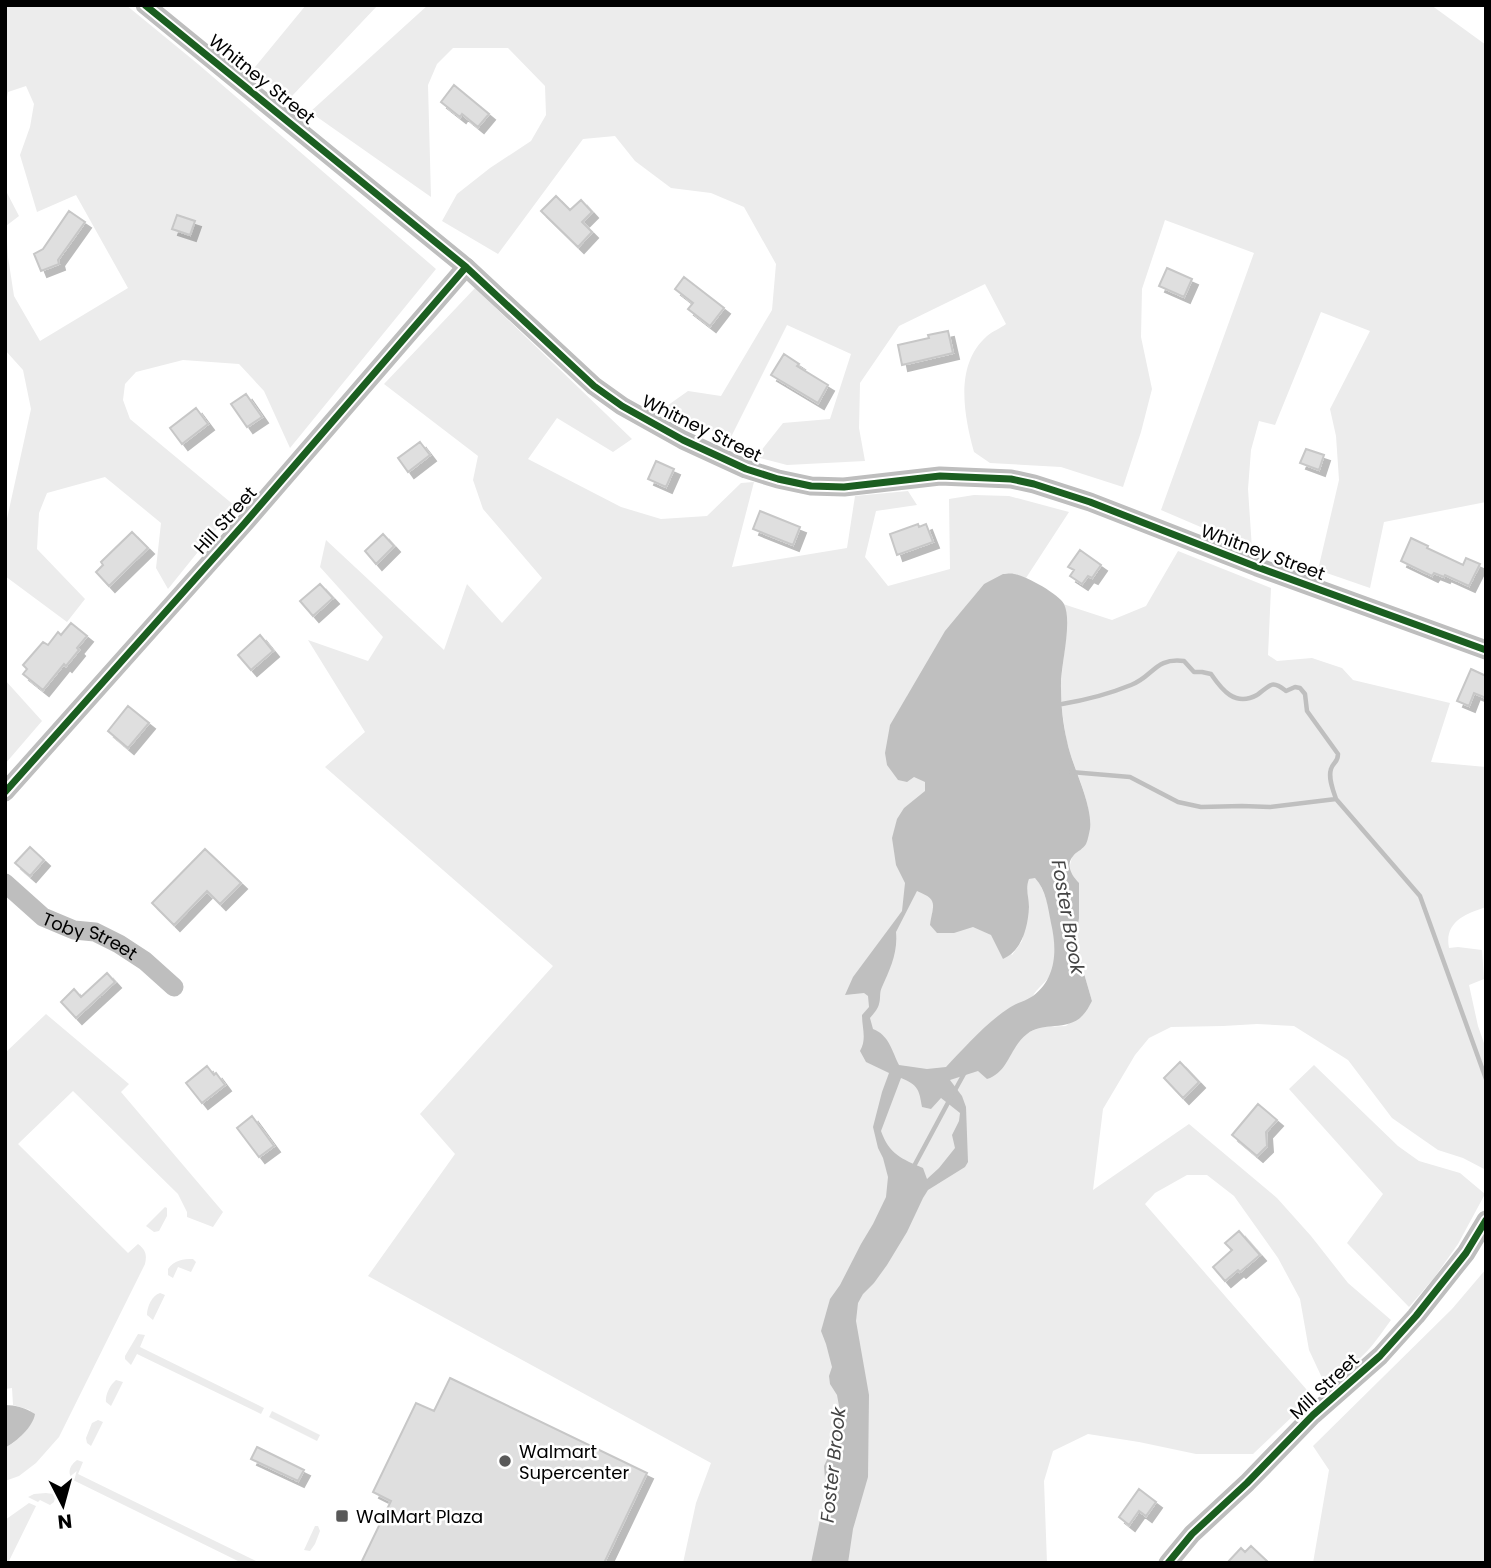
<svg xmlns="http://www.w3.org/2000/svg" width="1491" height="1568" font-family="Poppins,sans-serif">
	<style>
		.green { fill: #ececec }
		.water { fill: #bfbfbf; fill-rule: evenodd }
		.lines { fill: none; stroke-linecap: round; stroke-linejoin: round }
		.stream { stroke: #bfbfbf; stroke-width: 4.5 }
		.building { fill: #dfdfdf; stroke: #c7c7c7; stroke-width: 2; filter: url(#shadow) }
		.street { stroke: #bebebe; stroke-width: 19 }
		.cycleway-casing { stroke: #fff; stroke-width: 11 }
		.cycleway { stroke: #1b5e20; stroke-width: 7 }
		.poi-dot { fill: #595959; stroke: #fff; stroke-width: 2.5 }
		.labels { text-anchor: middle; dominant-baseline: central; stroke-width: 5; stroke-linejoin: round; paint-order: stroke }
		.street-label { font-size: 18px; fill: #000; stroke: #fff }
		.poi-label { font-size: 18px; fill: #000; stroke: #fff; text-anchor: start }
		.water-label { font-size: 19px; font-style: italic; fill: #444; stroke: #fff }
	</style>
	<defs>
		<filter id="shadow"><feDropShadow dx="6" dy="6" stdDeviation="0" flood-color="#0004"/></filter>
	</defs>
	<rect width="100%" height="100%" fill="#fff"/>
	<!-- green -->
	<path class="green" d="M5,5H126L198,64L436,269L290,448L264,391L239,364L183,360L136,372L125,384L123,400L130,419L235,506L168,589L156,568L161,523L105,477L47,493L39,513L37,549L85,599L67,622L5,576V528L31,409L23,370L5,350V189L19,216L6,226L8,257L14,296L40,341L128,288L76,195L37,212L20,155L30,127L34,104L26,86L8,92L5,107Z
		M306,5H378L292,96L251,72Z
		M428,5H1431L1486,45V502L1384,522L1370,588L1318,570L1339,480L1336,436L1330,409L1370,331L1321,312L1275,425L1259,421L1251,450L1248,489L1252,549L1161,510L1254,253L1165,220L1142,289L1141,337L1152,389L1141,432L1123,487L1061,467L990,463L974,452C964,415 954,365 987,336C993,331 1001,328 1006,324L985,284L899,326L860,383L859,428L865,461L787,465L756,457L783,423L830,419L851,354L787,325L730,439L664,408L688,391L721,396L772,310L776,264L744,207L711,193L671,188L635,161L615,136L583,139L498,254L442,221L457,194L490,168L531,141L546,115L545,86L508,48H453L437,64L428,85L431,197L310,112Z
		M475,288L632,439L613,452L557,418L528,459L621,507L661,519L707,516L741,483L754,482L732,567L847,548L855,496L908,491L917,505L876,511L865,557L888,586L950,569L949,499L974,495L1009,496L1069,512L1026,578L1014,574L984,584L970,601L907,696L926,773L931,898L935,905L932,913L987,925L1012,955L1022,941L1029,907L1026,885L1029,879L1035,877C1050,896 1059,944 1053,968C1051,979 1040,985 1034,994C1030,1002 1030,1023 1028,1032L1043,1027L1066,1026L1092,1001L1083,970L1076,938L1079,896L1069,869L1072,857C1082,849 1089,838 1090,825C1091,801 1073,767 1067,742C1064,728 1060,698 1061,684C1063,656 1069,631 1063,604L1112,620L1146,606L1178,551L1271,588L1268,655L1277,661L1312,658L1342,668L1353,680L1450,703L1431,762L1486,767V907C1465,914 1444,922 1449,948L1458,947L1482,950L1484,979L1469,985L1478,1026L1486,1049V1170L1463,1158L1438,1150L1392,1118L1348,1060L1294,1026L1257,1024L1223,1026L1171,1027L1149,1038L1135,1055L1103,1109L1093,1190L1189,1124L1277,1198L1311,1236L1348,1283L1391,1320C1369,1351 1359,1365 1323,1380L1309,1350L1300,1299L1278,1258L1234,1196L1207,1175H1187L1155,1193L1145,1204L1313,1397L1253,1454H1196L1139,1442L1088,1434L1053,1451L1044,1481L1047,1563H683L696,1503L711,1463L368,1276L455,1154L420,1114L553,966L325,767L365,732L308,640L368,661L383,637L320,567L326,540L444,650L467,584L502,623L542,578L483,509L473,480L478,456L384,384Z
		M5,680L42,721L5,764Z
		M46,1014L129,1084L121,1092L223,1212L213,1227L187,1217V1212L178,1194L73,1091L18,1144L128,1253L138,1244C146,1250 147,1255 145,1264L59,1437L36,1463L19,1476L5,1481V1448L13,1443L30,1410L13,1405L12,1388L5,1389V1053Z
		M1314,1065L1398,1146L1419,1161L1460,1173L1485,1194L1458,1244L1434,1278L1409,1307L1347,1243L1383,1194L1289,1089Z
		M165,1207L167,1208V1216L159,1231L154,1232L146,1226Z
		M193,1259L196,1262L191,1272L178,1267L173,1278L168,1275V1269C174,1260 183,1259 193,1259Z
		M1486,1269V1563H1313L1329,1470L1313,1446L1452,1309Z
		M160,1293L165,1295L153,1320L147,1315C147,1307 152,1295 160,1293Z
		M138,1334L145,1335L140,1347L264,1408L261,1414L137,1354L131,1365L125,1359V1356Z
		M116,1380L123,1382L111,1406L106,1402C105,1395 110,1385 116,1380Z
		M272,1411L320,1435L317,1441L269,1417Z
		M98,1420L103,1422L91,1446L87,1443L86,1438L92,1423Z
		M77,1460L83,1462L78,1474L260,1563H242L73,1480C67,1473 69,1466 77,1460Z
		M46,1493L53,1494L55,1498L54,1502L50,1505L40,1500L38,1502L28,1497L34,1494Z
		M29,1503L36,1506L8,1563H5V1520Z
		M315,1526H318L320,1531L315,1544L310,1551L304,1550Z"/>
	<!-- water -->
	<path class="water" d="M1003,574C1007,574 1010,573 1014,574C1024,575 1059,594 1064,604C1073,623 1060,667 1061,688C1061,705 1063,725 1067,741C1072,767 1093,804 1090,829C1089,833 1088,840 1086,844C1083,849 1078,851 1074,855C1065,864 1071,875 1079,883V918L1076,938L1083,970L1092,1001C1089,1006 1087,1011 1083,1015C1068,1032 1043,1021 1027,1034C1009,1048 1009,1072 987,1079L978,1071L950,1080L962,1096L966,1107L968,1162L965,1167L928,1190L923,1198L907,1232L887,1265L874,1283L863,1294L858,1303L856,1321L869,1395L868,1477L853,1529L848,1563H811L826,1491L824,1466L835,1442L838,1425L839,1406L837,1395L830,1384L829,1376L832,1367L826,1344L821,1331L830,1299L840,1285L861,1244L873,1224L886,1197L888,1177L883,1158L878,1148L873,1127L882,1092L889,1073L866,1062L860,1051C867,1039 862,1028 862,1015L869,1007L868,996L864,993L845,995L853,977L902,911L905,883L896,865L892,838L897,819L904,808L925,791V782L914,777L907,782L898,780L887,765L885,753L890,725L945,631L984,584ZM1035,878C1046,890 1048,907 1051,923C1057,949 1057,978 1033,996C1026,1001 1016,1003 1009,1008C986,1023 965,1047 946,1067L927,1069L899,1065C892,1051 889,1035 873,1029L870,1018C874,1013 878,1009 879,1004C881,998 879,993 882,987C890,969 898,953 896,932L917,891C939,900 933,904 930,925L937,933H954L973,927L991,935L1003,959C1022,951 1028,927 1029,907C1029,897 1025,889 1029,879ZM901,1078C918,1085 919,1089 922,1107L931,1109L941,1098L960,1113L959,1121L952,1135L955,1148L939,1168L927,1179L923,1168C902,1159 889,1154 881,1131Z
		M5,1405C15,1405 26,1408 35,1414C33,1427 17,1441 5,1448Z"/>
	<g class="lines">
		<!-- stream -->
		<path class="stream" d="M1062,704C1086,700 1109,694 1131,685C1153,677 1155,657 1184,661L1194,672H1202L1211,674C1222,690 1235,707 1257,695C1261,692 1267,687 1271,685C1276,683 1282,688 1286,691L1295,687L1300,688L1305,694L1307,711L1338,754C1338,763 1333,762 1331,769C1328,778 1333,790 1336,799
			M1071,772L1130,777L1178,802L1201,807L1242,806L1270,807L1336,799L1420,896L1486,1079
			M954,1092L965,1072
			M913,1168L950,1099"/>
	</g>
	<!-- building -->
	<path class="building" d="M454,85L489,114L478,127L462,114L460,117L441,102Z
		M556,196L570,210L581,200L592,212L582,222L592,232L578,247L541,211Z
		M69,211L85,222L58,260L59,264L41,271L34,254L43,249Z
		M177,215L195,221L190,235L172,229Z
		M1167,268L1192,279L1184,297L1159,286Z
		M684,277L724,308L710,326L688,309L693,303L675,289Z
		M948,331L953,353L902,365L898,345L929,338L928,335Z
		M784,354L799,364L797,366L828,385L818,403L771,375Z
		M246,394L262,417L247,427L231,404Z
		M196,408L208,424L182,444L170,428Z
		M420,442L430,455L408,472L398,458Z
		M1306,449L1324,455L1319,470L1300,463Z
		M656,461L674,469L666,487L648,479Z
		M760,511L800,527L793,545L753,529Z
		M918,524L919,527L926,524L933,542L897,555L890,534Z
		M132,532L148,548L109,586L96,572L103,565L101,562Z
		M383,534L394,546L376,564L365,551Z
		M1411,538L1428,546L1427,548L1463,565L1466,558L1480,564L1469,586L1445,575L1444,577L1434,573L1432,576L1401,561Z
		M1080,550L1101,565L1092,578L1088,576L1082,584L1070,576L1074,570L1068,567Z
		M320,584L333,598L313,616L300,601Z
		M71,623L87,636L77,648L79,650L66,666L64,664L43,690L23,674L27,669L23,665L43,642L48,645L58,632L61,635Z
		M260,635L273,651L251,670L238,655Z
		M1471,669L1486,676V698L1474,693L1469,706L1457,701Z
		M128,706L149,723L128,748L108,731Z
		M30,847L44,860L30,876L15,863Z
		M205,849L241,883L220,904L207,891L174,925L152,903Z
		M107,973L115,982L76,1018L61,1002L74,989L81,997Z
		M1180,1062L1199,1082L1183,1098L1164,1078Z
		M207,1066L214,1075L216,1073L225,1085L202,1103L186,1083Z
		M1258,1104L1277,1120L1266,1132L1267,1146L1257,1156L1232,1135Z
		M252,1116L274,1146L259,1157L237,1128Z
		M1239,1231L1260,1255L1240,1272L1238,1270L1225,1281L1213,1267L1232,1250L1225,1243Z
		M450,1378L647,1473L604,1563H361L391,1501L373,1492L416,1403L434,1411Z
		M257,1447L304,1470L298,1481L251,1459Z
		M1139,1489L1156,1502L1146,1516L1139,1511L1129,1525L1119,1517Z
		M1251,1546L1269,1563H1227L1241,1548L1245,1552Z"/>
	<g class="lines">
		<!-- street -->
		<g class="street">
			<path d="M145,5L466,267L594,386L622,406L683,440L746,469L778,479L811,486L844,487L940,476L1011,479L1034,484L1090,502L1257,567L1486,650"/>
			<path d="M5,792L244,524L466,267"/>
			<path id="s1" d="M5,883L43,917L74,930L95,932L119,944L145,961L174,987"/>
			<path d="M1168,1563L1192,1534L1247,1483L1313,1415L1380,1356L1416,1316L1466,1253L1486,1220"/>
		</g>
		<defs>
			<path id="cycleway" d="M145,5L466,267L594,386L622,406L683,440L746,469L778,479L811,486L844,487L940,476L1011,479L1034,484L1090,502L1257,567L1486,650
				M5,792L244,524L466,267
				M1168,1563L1192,1534L1247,1483L1313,1415L1380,1356L1416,1316L1466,1253L1486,1220"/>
		</defs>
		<!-- cycleway casing -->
		<use href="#cycleway" class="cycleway-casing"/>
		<!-- cycleway -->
		<use href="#cycleway" class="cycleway"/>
	</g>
	<!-- markers -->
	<g class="poi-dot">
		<circle cx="505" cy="1461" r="7"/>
		<rect x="335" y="1509" width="14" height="14" rx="3.5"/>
	</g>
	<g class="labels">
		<!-- street labels -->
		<g class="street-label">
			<text transform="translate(262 79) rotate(39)">Whitney Street</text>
			<text transform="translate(702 428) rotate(26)">Whitney Street</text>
			<text transform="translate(225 520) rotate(-48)">Hill Street</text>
			<text transform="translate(1263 552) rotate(20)">Whitney Street</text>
			<text stroke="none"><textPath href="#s1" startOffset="102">Toby Street</textPath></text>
			<text transform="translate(1324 1386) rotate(-43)">Mill Street</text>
		</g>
		<!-- poi labels -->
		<g class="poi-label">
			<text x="519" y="1451">Walmart<tspan x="519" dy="21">Supercenter</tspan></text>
			<text x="356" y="1516">WalMart Plaza</text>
		</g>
		<!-- water labels -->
		<g class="water-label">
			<text transform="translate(1068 917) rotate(80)">Foster Brook</text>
			<text transform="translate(833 1465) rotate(-84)">Foster Brook</text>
		</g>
	</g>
	<!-- border -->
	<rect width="1491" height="1568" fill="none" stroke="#000000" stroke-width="14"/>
	<!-- north arrow -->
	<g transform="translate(63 1505) rotate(174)" stroke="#ffffff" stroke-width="5" paint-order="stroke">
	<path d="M0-5L12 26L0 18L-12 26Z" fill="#000000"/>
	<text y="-10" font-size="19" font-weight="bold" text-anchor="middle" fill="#000000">N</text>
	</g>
</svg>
